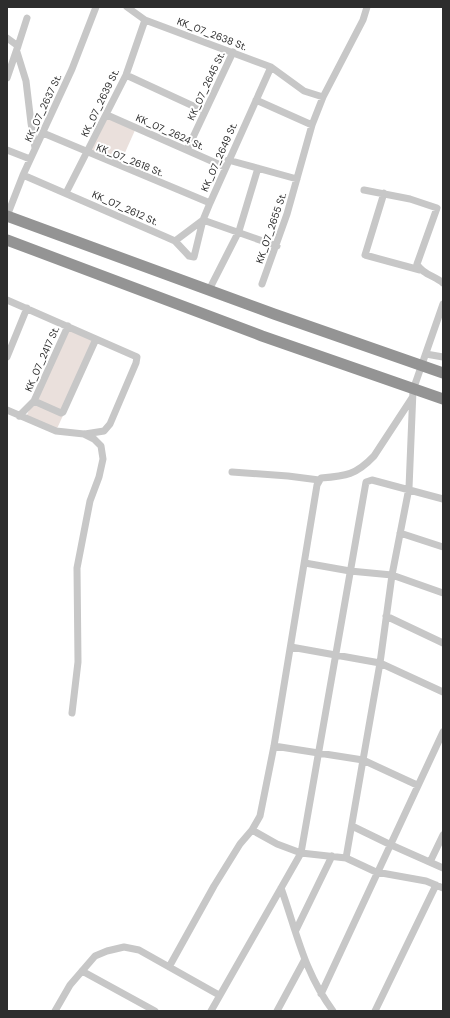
<svg xmlns="http://www.w3.org/2000/svg" width="450" height="1018" font-family="'DM Sans',sans-serif">
	<style>
		.green { fill: #eae0dc }
		.lines { fill: none; stroke-linecap: round; stroke-linejoin: round }
		.minor { stroke: #c7c7c7; stroke-width: 7 }
		.highway { stroke: #949494; stroke-width: 11 }
		.labels { text-anchor: middle; dominant-baseline: central; stroke-width: 4; stroke-linejoin: round; paint-order: stroke }
		.street-label { font-size: 10px; fill: #2d2d2d; stroke: #fff }
	</style>
	<rect width="100%" height="100%" fill="#fff"/>
	<!-- green -->
	<path class="green" d="M107,115L136,128L119,166L87,153Z
		M69,326L98,339L55,433L25,419Z"/>
	<g class="lines">
		<!-- minor -->
		<path class="minor" d="M127,7L145,20L271,67L304,91L323,97
			M7,38L18,46L7,78
			M18,46L27,18
			M17,52L26,81L31,123L35,148
			M126,75L204,111
			M256,100L312,125
			M107,115L225,167
			M43,133L210,203
			M7,150L30,159
			M187,150L233,52
			M228,160L297,179
			M23,175L166,237L175,241L189,256L194,257L203,220L210,203L271,67
			M364,190L410,199L437,208L417,264C422,274 435,276 443,283
			M66,193L126,75L145,20
			M384,193L365,255L420,270
			M7,216L23,175L72,69L96,7
			M203,220L277,246
			M175,241L203,220
			M262,284L287,214L312,125L323,97L363,20L367,7
			M209,290L239,231L258,168
			M7,300L137,357L136,363L110,424L104,431L85,434
			M426,354L443,357
			M7,357L27,308
			M412,398L374,456C356,475 346,476 321,478L317,485L274,746L260,816L252,830L277,844L301,853L346,858L376,872L426,881L443,888
			M34,401L61,413L63,412L96,339
			M7,410L56,431L84,434L94,439L101,446L103,459L99,477L90,501L77,568L78,662L72,713
			M19,416L34,401L68,326
			M232,472L288,476L319,480
			M400,533L443,547
			M305,563L350,571L392,575L443,593
			M386,616L443,643
			M291,647L380,663L443,692
			M274,746L363,760L346,858
			M417,785L363,760L380,663L392,575L409,488L413,390L443,304
			M352,826L389,844L443,868
			M430,862L443,835
			M281,888C297,933 304,972 333,1011
			M296,930L332,856
			M169,967L214,886L240,844L252,830
			M82,971L155,1011
			M321,994L443,732
			M55,1011L70,985L95,956L107,951L124,947L139,950L219,995
			M211,1011L301,853L366,482L372,480L443,499
			M277,1011L304,961
			M375,1011L436,885"/>
		<!-- highway -->
		<path class="highway" d="M7,216L274,314L443,373
			M7,240L262,336L443,399"/>
	</g>
	<g class="labels">
		<!-- street labels -->
		<g class="street-label">
			<text transform="translate(212 34) rotate(21)">KK_07_2638 St.</text>
			<text transform="translate(206 86) rotate(-65)">KK_07_2645 St.</text>
			<text transform="translate(100 103) rotate(-64)">KK_07_2639 St.</text>
			<text transform="translate(43 108) rotate(-65)">KK_07_2637 St.</text>
			<text transform="translate(170 132) rotate(24)">KK_07_2624 St.</text>
			<text transform="translate(219 157) rotate(-66)">KK_07_2649 St.</text>
			<text transform="translate(130 160) rotate(22)">KK_07_2618 St.</text>
			<text transform="translate(125 208) rotate(24)">KK_07_2612 St.</text>
			<text transform="translate(271 228) rotate(-71)">KK_07_2655 St.</text>
			<text transform="translate(42 359) rotate(-66)">KK_07_2417 St.</text>
		</g>
	</g>
	<!-- border -->
	<rect width="450" height="1018" fill="none" stroke="#2d2d2d" stroke-width="16"/>
</svg>
